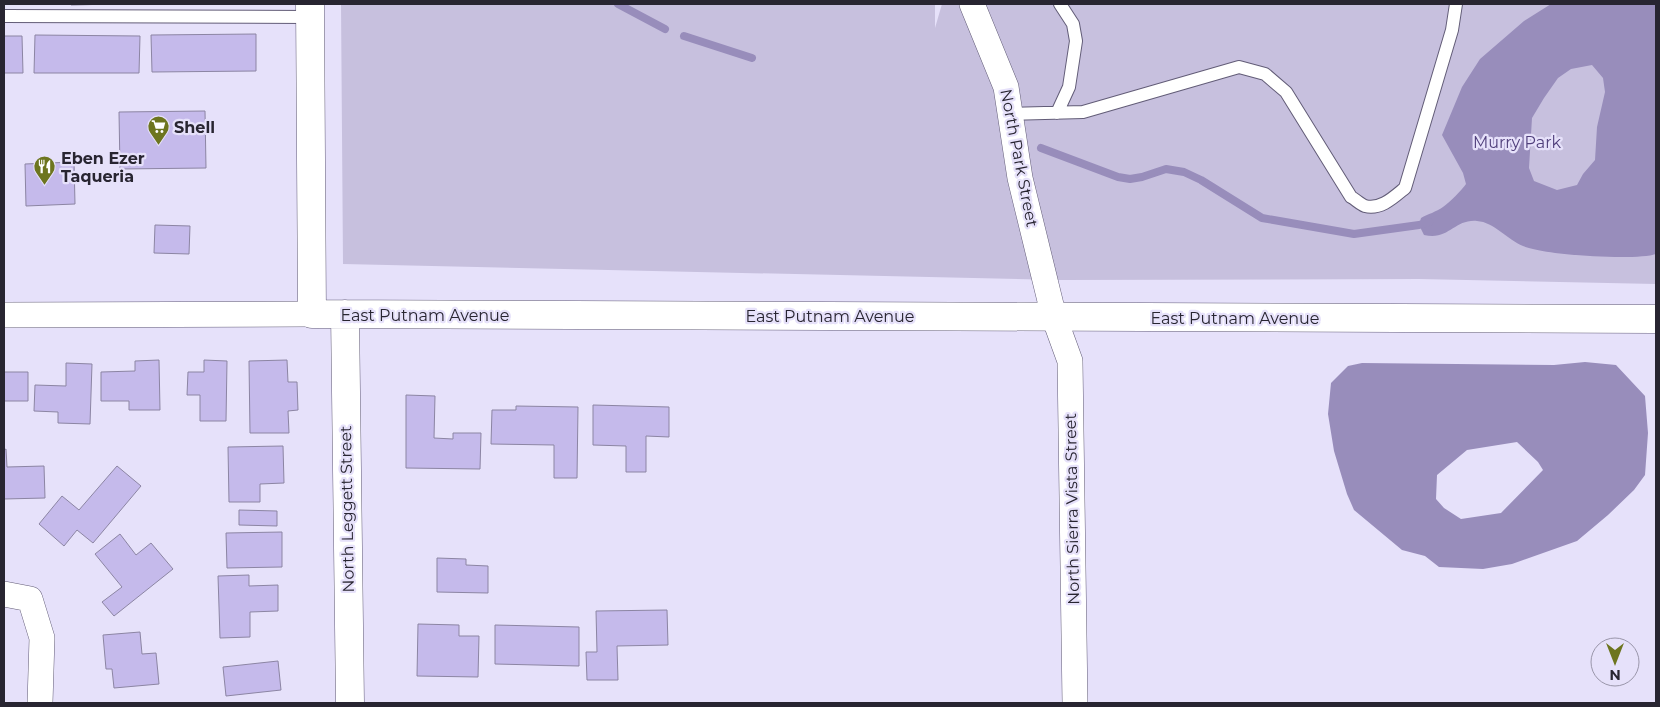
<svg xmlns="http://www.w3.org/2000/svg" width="1660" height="707" font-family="Montserrat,sans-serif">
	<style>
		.green { fill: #c7c0de }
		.water { fill: #988dbb; fill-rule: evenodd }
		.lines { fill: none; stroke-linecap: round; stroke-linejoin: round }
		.stream { stroke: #988dbb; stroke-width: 8 }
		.building { fill: #c5baeb; stroke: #8c85a3 }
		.lane-casing { stroke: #625c77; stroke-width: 14 }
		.street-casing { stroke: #625c77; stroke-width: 26 }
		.secondary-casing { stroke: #625c77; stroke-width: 29 }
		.lane { stroke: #fff; stroke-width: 12 }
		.street { stroke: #fff; stroke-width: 25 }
		.secondary { stroke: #fff; stroke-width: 28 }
		.labels { text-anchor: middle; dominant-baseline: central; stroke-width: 4.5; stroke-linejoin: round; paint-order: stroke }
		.poi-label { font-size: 16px; font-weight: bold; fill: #282531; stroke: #e6e1fa; text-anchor: start }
		.park-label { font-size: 16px; fill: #51407c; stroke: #e6e1fa }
		.street-label { font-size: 16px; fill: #282531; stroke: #e6e1fa }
	</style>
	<rect width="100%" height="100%" fill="#e6e1fa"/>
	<!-- green -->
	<path class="green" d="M341,4H935V28L942,4H1656V284L1419,279L1061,280L343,264Z"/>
	<!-- water -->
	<path class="water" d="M1551,4H1656V254C1635,261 1544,255 1523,246C1508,240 1494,222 1477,221C1454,219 1449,241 1424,235L1419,225L1421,218C1428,214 1436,212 1443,207C1449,203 1462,190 1466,184L1463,173L1442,135L1462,87L1480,59L1524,21ZM1592,65L1603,78L1605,92L1597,127L1595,160L1583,174L1577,185L1557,190L1534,181L1529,168L1532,118L1544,98L1558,78L1571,69Z
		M1585,362L1616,365L1645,396L1648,433L1645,475L1634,490L1608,515L1577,541L1512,564L1483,569L1439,567L1425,556L1402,550L1354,510L1347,494L1334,451L1328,414L1331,383L1348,366L1362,363L1554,365ZM1517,442L1538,462L1543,470L1501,513L1461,519L1444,508L1436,499L1437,475L1467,450Z"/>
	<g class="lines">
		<!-- stream -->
		<path class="stream" d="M618,4L665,29
			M684,36L752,58
			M1041,148L1118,177L1130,179L1142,177L1166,169L1184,172L1201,180L1262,218L1354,234L1419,225L1429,222"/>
	</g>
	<!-- building -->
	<path class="building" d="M71,4H114L71,5Z
		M256,34V71L152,72L151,35Z
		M35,35L140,36L139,73H34Z
		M4,36H22L23,73H4Z
		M205,111L206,168L120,169L119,112Z
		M74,162L75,204L26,206L25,164Z
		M155,225L190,226L189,254L154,253Z
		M159,360L160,410H129V401H101V372L135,371V361Z
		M204,360L227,361L226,421H200V395H187L188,372H204Z
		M287,360L288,382H297L298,410L288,411L289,433H250L249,361Z
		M66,363L92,364L90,424L58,423V412L34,411L35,385L66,386Z
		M4,372H28V401H4Z
		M406,395L435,396L434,438L453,439V433H481L480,469L406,468Z
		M593,405L669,407V437L646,436V472H626V446L593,445Z
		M516,406L578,407L577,478H554V445L491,444L492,410H516Z
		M283,446L284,483L260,484V502H229L228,447Z
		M6,449L7,467L44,466L45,498L4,499V450Z
		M117,466L141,486L93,543L77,530L64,546L39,524L62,496L79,510Z
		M239,510L277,511V526L239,525Z
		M282,532V567L227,568L226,533Z
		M120,534L136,555L151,543L173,569L114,616L102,602L122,587L95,554Z
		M437,558L466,559V565L488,566V593L437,592Z
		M249,575V586L278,585V611L250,612V637L220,638L218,576Z
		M667,610L668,645L617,646L618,680H587L586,652H597L596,611Z
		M418,624L459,625V636H479L478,677L417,676Z
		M495,625L579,627V666L495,664Z
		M140,632L142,654L156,653L159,684L114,688L112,669H106L103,635Z
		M278,661L281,690L226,696L223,667Z"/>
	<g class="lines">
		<defs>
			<path id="lane" d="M4,16L310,17
				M1057,113L1069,87L1076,41L1073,24L1060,4
				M1011,114L1083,112L1239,67L1265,74L1286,92L1351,197C1355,199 1360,204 1365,206C1381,210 1394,197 1405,188L1452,30L1456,4"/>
			<path id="street" d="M972,4L1006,87L1020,178L1054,317L1070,361L1075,703
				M4,315L312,314
				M4,594L30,599L42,638L40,703"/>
			<path id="secondary" d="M310,4L312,314L1656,319
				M345,314L350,703"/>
		</defs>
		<!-- lane casing -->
		<use href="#lane" class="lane-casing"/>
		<!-- street casing -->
		<use href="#street" class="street-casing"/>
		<!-- secondary casing -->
		<use href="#secondary" class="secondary-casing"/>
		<!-- lane -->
		<use href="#lane" class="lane"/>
		<!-- street -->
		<use href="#street" class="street"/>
		<!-- secondary -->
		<use href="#secondary" class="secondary"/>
	</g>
	<!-- icons -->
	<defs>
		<symbol id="supermarket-pin" viewBox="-11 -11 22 30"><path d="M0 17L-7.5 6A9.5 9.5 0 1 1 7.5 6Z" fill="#6d751f" stroke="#e6e1fa"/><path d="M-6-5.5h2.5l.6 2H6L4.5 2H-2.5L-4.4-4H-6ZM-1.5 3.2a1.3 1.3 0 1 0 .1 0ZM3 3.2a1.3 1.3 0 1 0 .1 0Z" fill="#fff"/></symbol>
		<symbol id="restaurant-pin" viewBox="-11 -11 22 30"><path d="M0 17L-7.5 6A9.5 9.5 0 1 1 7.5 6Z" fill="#6d751f" stroke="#e6e1fa"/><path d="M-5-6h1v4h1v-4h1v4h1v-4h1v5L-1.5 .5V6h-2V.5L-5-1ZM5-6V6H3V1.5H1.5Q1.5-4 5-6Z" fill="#fff"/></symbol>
	</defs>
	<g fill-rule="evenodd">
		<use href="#supermarket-pin" x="146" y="114" width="25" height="34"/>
		<use href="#restaurant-pin" x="32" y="154" width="25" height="34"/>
	</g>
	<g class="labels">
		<!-- poi labels -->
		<g class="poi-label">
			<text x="174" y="127">Shell</text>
			<text x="61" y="158">Eben Ezer<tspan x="61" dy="18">Taqueria</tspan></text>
		</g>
		<!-- park labels -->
		<g class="park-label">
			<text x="1517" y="142">Murry Park</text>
		</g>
		<!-- street labels -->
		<g class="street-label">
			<text transform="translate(1019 158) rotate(79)">North Park Street</text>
			<text x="425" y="315">East Putnam Avenue</text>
			<text x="830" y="316">East Putnam Avenue</text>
			<text x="1235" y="318">East Putnam Avenue</text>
			<text transform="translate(347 509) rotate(-91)">North Leggett Street</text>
			<text transform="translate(1072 509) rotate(-91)">North Sierra Vista Street</text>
		</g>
	</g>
	<!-- border -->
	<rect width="1660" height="707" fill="none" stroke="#282531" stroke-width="10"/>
	<!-- north arrow -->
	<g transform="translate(1615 662) rotate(180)"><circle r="24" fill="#e6e1fa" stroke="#9a96aa"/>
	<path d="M0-4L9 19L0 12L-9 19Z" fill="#6d751f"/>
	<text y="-8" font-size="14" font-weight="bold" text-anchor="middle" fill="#282531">N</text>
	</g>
</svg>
